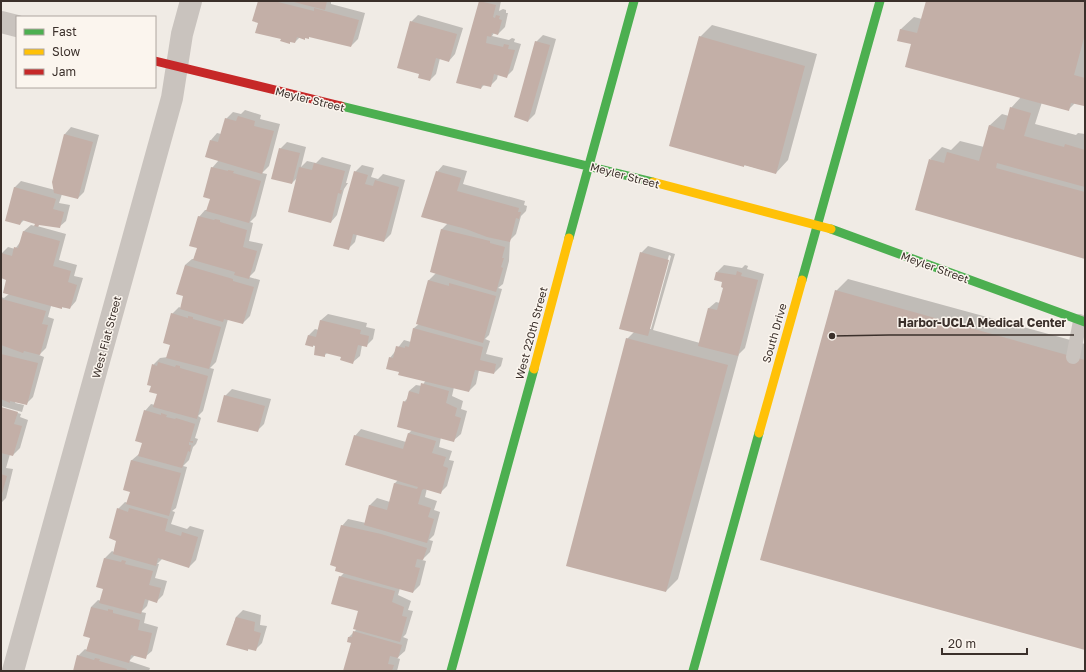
<svg xmlns="http://www.w3.org/2000/svg" width="1086" height="672" font-family="'Golos Text',sans-serif">
	<style>
		.shadow { fill: #0003; fill-rule: evenodd }
		.building { fill: #c3afa7 }
		.lines { fill: none; stroke-linecap: round; stroke-linejoin: round }
		.lane { stroke: #c9c3be; stroke-width: 14 }
		.street { stroke: #c9c3be; stroke-width: 22 }
		.fast { stroke: #4caf50; stroke-width: 9 }
		.slow { stroke: #ffc107; stroke-width: 9 }
		.jam { stroke: #c62828; stroke-width: 9 }
		.labels { text-anchor: middle; dominant-baseline: central; stroke-width: 3; stroke-linejoin: round; paint-order: stroke }
		.street-label { font-size: 11px; fill: #3b302b; stroke: #fbf5ee }
		.leader { fill: none; stroke: #3b302b; stroke-width: 1.5 }
		.callout-dot { fill: #3b302b; stroke: #fbf5ee; stroke-width: 1.5 }
		.callout-label { font-size: 12px; text-anchor: middle; font-weight: bold; fill: #3b302b; stroke: #fbf5ee; stroke-width: 3; stroke-linejoin: round; paint-order: stroke }
	</style>
	<rect width="100%" height="100%" fill="#f0ebe5"/>
	<!-- shadow -->
	<path class="shadow" d="M259,1H331V4L365,13L358,39L351,46L310,36L308,38L300,37L295,42L282,38L259,22Z
		M480,1H501L499,11L503,9L506,10V13H508L505,27L498,34L494,33L492,36L509,40L512,38L515,39L514,42L521,44L513,70L506,77L498,74L497,79L490,86L485,84L481,88L458,82Z
		M927,1H1085V104L1075,103L1069,109L1042,102L1035,124L1076,135L1078,133L1085,134V257L930,159L942,147L951,150L960,141L984,147L989,126L1002,114L1009,116L1011,108L1021,97L912,43L899,40L901,29L914,17L922,19Z
		M418,15L463,28L455,54L449,61L440,58L436,74L430,80L420,73L411,22Z
		M712,25L817,54L788,160L776,173L745,165L744,166L700,37Z
		M543,35L556,39L535,114L528,121L536,42Z
		M245,110L261,115L260,119L280,124L269,166L262,173L267,174L256,216L250,222L253,223L249,241L263,244L255,271L249,277L260,280L250,316L243,323L228,319L216,362L210,368L214,369L203,411L198,416L201,418L195,438L198,439L196,444L193,447L189,460L183,466L187,467L176,508L172,511L175,512L171,524L187,529L190,526L204,530L196,560L189,567L163,558L157,564H159L155,578L167,581L163,595L156,602L149,599L147,606L141,612L146,613L144,623L158,627L152,651L145,657L135,655L129,661L150,668L149,671H74L78,656L85,649L87,650L91,637V607L98,600L101,601L104,588L97,587L105,558L112,551L114,552L117,540L118,509L125,502L128,503L131,491L132,460L139,454L143,442L145,411L151,404L155,405L158,393L153,365L160,358L168,357L171,344L172,314L179,307L181,308L184,296L185,265L192,259H194L198,247L199,217L205,210H208L211,198L212,168L219,160L211,140L217,133L221,134L226,119L233,112L241,114Z
		M71,127L99,135L84,192L78,198L62,194L59,203L70,205L66,221L59,227L40,224L37,226L66,234L59,260L77,265L74,276L83,278L76,301L70,308L51,306L48,317L54,319L46,348L39,355L44,357L33,397L26,404L16,401L15,403L24,405L22,412L1,406V297L4,298L9,294L8,279L1,277V254L8,247L15,249L21,241L24,231L31,225L35,226L36,223L24,220L20,224L14,188L21,181L55,190L53,182L65,134Z
		M287,142L306,147L301,167L307,161L316,163L322,157L351,165L346,183H348L344,189L337,215L331,222L298,177L292,183L280,149Z
		M362,165L374,168L371,177L378,179L383,174L405,180L391,234L384,241L357,234L355,242L348,249L355,172Z
		M443,165L467,171L463,184L525,201L524,205L527,206L526,211L521,216L516,234L510,240L509,261L503,284L498,288L502,289L489,335L485,339L490,341L486,354L503,358L501,366L494,373L479,370L476,384L469,391L454,387L452,396L463,401L461,409L467,411L461,434L454,440L441,437L439,447L452,451L449,460L454,461L447,486L441,492L427,488L425,497L437,501L434,510L440,512L434,535L429,540L433,541L430,552L422,560L426,561L420,585L413,592L400,588L398,595L411,601L408,610L413,611L406,634L403,637L408,639L405,651L397,658L400,659L397,671H344L352,642L349,637L357,629L359,611L340,577L345,572L342,526L348,519L366,523L370,505L377,498L390,502L395,483L398,480L355,436L361,429L406,442L409,433L412,430L404,402L408,398L409,391L416,385L422,386L426,380L400,371L390,358L404,340L411,342L414,328L419,324L429,280L436,273L442,229L448,223L437,172Z
		M648,246L675,254L653,330L700,343L709,308L716,302L720,303L725,287L717,272L724,265L742,268L745,265L748,266L747,269L764,274L745,348L739,354L678,579L666,591L627,339L634,332L641,253ZM669,255L671,256L651,329H649Z
		M848,279L1085,344V649L836,291Z
		M328,314L367,323L366,327L375,329L373,339L366,346L362,345L360,356L353,362L343,356L328,352L324,356L317,345L312,346L309,335L315,329L319,330L321,320Z
		M232,389L271,399L264,424L257,431L225,396Z
		M1,408L21,414L20,417L28,420L20,448L13,455L10,454L6,468L13,469L6,498L1,503Z
		M243,610L261,615L260,625L267,626L262,643L255,650L249,648L248,650L228,644L236,617Z"/>
	<!-- building -->
	<path class="building" d="M258,1H274L314,11V8L359,20L351,47L309,37V39L305,38V40L297,37L295,43L290,42V44L280,41L281,39L255,33L258,23L252,21Z
		M290,1H327L325,10Z
		M479,1L496,5L493,17L495,18L496,15L500,16L499,19L502,20L498,35L492,33L491,37L487,36L486,43L503,47L504,44L509,45L508,49L515,50L507,78L494,74L491,87L482,85L481,89L456,83Z
		M926,1H1085V34L1074,75L1085,78L1084,106L1071,103L1069,111L905,67L911,44L897,41L900,29L917,33Z
		M410,21L457,34L449,62L436,58L430,81L418,78L419,74L397,68Z
		M699,36L805,66L776,174L744,165V167L669,146Z
		M535,41L550,45L528,122L514,117Z
		M1010,107L1031,113L1024,136L1064,147L1065,144L1085,150V187L997,163L996,168L1085,192V259L915,210L929,159L944,163L947,152L979,161L989,125L1004,130Z
		M238,116L255,121L254,126L274,131L262,174L205,157L210,140L218,142L225,118L236,121Z
		M64,134L93,142L78,199L54,193L52,182Z
		M279,148L300,153L292,184L271,179Z
		M314,163L345,171L340,190H342L341,194L338,193L331,223L288,212L299,167L312,170Z
		M211,167L228,171V170L234,171L233,173L261,181L249,223L206,211L210,199L203,197Z
		M354,171L368,175L365,184L373,186L375,180L399,187L384,242L353,234L349,250L333,246Z
		M436,171L461,178L457,191L519,208L518,212H521L519,219L516,218L510,242L487,237L466,229L421,217Z
		M14,187L56,199L53,209L64,212L60,228L39,225L38,227L34,226L35,224L22,220L20,225L5,221Z
		M198,216L214,220L215,219L220,220V222L247,230L243,247L257,251L249,279L234,275L235,272L193,260L197,248L189,246Z
		M441,229L490,241V243L505,247L502,258H504L501,267L503,268L496,292L430,272Z
		M23,231L60,241L53,266L71,271L68,282L77,285L70,309L62,307V309L3,293L6,280L1,278V253L12,256L14,247L18,248Z
		M640,252L669,260L648,336L619,329Z
		M185,265L233,279V281L254,287L243,324L224,319L223,322L180,309L183,296L176,294Z
		M737,271L742,273L741,276L758,280L738,356L698,346L708,308L717,310L723,288L721,287L722,282L714,280L716,272L736,275Z
		M428,280L449,286V283L496,296L483,343L416,324Z
		M835,290L1085,360V650L760,560Z
		M2,299L46,311L42,324L48,325L40,355L24,351L23,353L1,345Z
		M171,313L188,318V316L193,317V319L221,327L209,369L166,358L170,345L163,343Z
		M320,320L361,330L360,334L369,336L367,347L358,345L353,364L340,360L341,357L325,353V357L314,355L315,346L313,345V347L305,345L308,335L316,337Z
		M413,328L483,347L480,360L496,364L494,374L475,370L469,392L398,375L399,372L386,369L389,357L393,358L396,346L405,348V346L409,347Z
		M626,338L728,365L666,592L566,566Z
		M1,354L38,363L27,405L10,401V403L1,399Z
		M158,362L175,367L176,365L180,366V368L208,376L197,419L153,407L157,394L149,392L151,386L147,385L152,364L157,366Z
		M421,383L449,391L446,403L457,408L455,416L461,418L454,442L397,427L403,401L406,402L409,391L419,394Z
		M224,395L265,406L258,432L217,422Z
		M1,407L18,412L14,424L22,426L13,456L1,453Z
		M144,410L161,415V413L167,415L166,417L175,419L176,418L195,424L190,441H193V443L189,442V445H191L190,452L188,451L182,468L138,456L142,443L135,441Z
		M408,433L436,441L432,453L446,457L443,466L448,468L441,494L424,489L422,490L418,504L431,508L428,517L434,519L427,543L364,525L369,505L387,510L394,483L417,489L418,487L345,465L354,435L403,449Z
		M131,460L181,473L169,516L126,504L130,492L123,490Z
		M1,474L7,476L1,497Z
		M117,508L128,512L129,508L168,519L165,531L181,536L182,532L198,537L189,568L158,558L156,566L113,554L116,541L109,538Z
		M341,525L381,534L427,548L423,560L417,559L415,567L420,568L413,593L335,571L336,567L330,565Z
		M104,558L121,562L122,560L126,561L125,564L153,571L149,585L161,588L157,603L145,599L141,614L99,603L103,589L96,587Z
		M339,576L395,591L392,602L404,607L402,616L407,617L400,642L353,629L358,611L331,604Z
		M91,607L108,611V609L113,610V613L140,620L138,630L152,633L146,659L131,655L129,663L86,651L90,638L83,636Z
		M236,617L255,622L254,631L261,633L256,651L248,649V651L226,645Z
		M353,631L402,645L398,658L390,656L388,664L394,665L392,671H343L351,643L347,642L348,637H352Z
		M77,655L94,660L95,658L100,659L99,661L127,669L126,671H73Z"/>
	<g class="lines">
		<!-- lane -->
		<path class="lane" d="M1073,357L1080,321"/>
		<!-- street -->
		<path class="street" d="M1,22L17,26
			M13,671L172,98L182,34L191,1"/>
		<!-- fast -->
		<path class="fast" d="M341,106L653,182
			M831,229L1085,322
			M569,238L634,1
			M802,280L880,1
			M451,671L534,369
			M693,671L759,433"/>
		<!-- slow -->
		<path class="slow" d="M653,182L831,229
			M534,369L569,238
			M759,433L802,280"/>
		<!-- jam -->
		<path class="jam" d="M155,61L341,106"/>
	</g>
	<g class="labels">
		<!-- street labels -->
		<g class="street-label">
			<text transform="translate(310 99) rotate(14)">Meyler Street</text>
			<text transform="translate(625 175) rotate(15)">Meyler Street</text>
			<text transform="translate(935 267) rotate(20)">Meyler Street</text>
			<text transform="translate(531 333) rotate(-75)">West 220th Street</text>
			<text transform="translate(774 333) rotate(-74)">South Drive</text>
			<text transform="translate(106 337) rotate(-75)">West Fiat Street</text>
		</g>
	</g>
	<!-- callouts -->
	<path class="leader" d="M832 336L889 335H1074"/>
	<circle class="callout-dot" cx="832" cy="336" r="4"/>
	<g class="callout-label">
		<text x="982" y="327">Harbor-UCLA Medical Center</text>
	</g>
	<!-- border -->
	<rect width="1086" height="672" fill="none" stroke="#3b302b" stroke-width="4"/>
	<!-- legend -->
	<rect x="16" y="16" width="140" height="72" fill="#fbf5ee" stroke="#aea6a0"/>
	<rect x="24" y="29" width="20" height="6" fill="#4caf50" stroke="#aea6a0"/>
	<text x="52" y="36" font-size="12" fill="#3b302b">Fast</text>
	<rect x="24" y="49" width="20" height="6" fill="#ffc107" stroke="#aea6a0"/>
	<text x="52" y="56" font-size="12" fill="#3b302b">Slow</text>
	<rect x="24" y="69" width="20" height="6" fill="#c62828" stroke="#aea6a0"/>
	<text x="52" y="76" font-size="12" fill="#3b302b">Jam</text>
	<!-- scale -->
	<path d="M942 648v6h85v-6" fill="none" stroke="#3b302b" stroke-width="2"/>
	<text x="948" y="648" font-size="12" fill="#3b302b" stroke="#fbf5ee" stroke-width="3" paint-order="stroke">20 m</text>
</svg>
